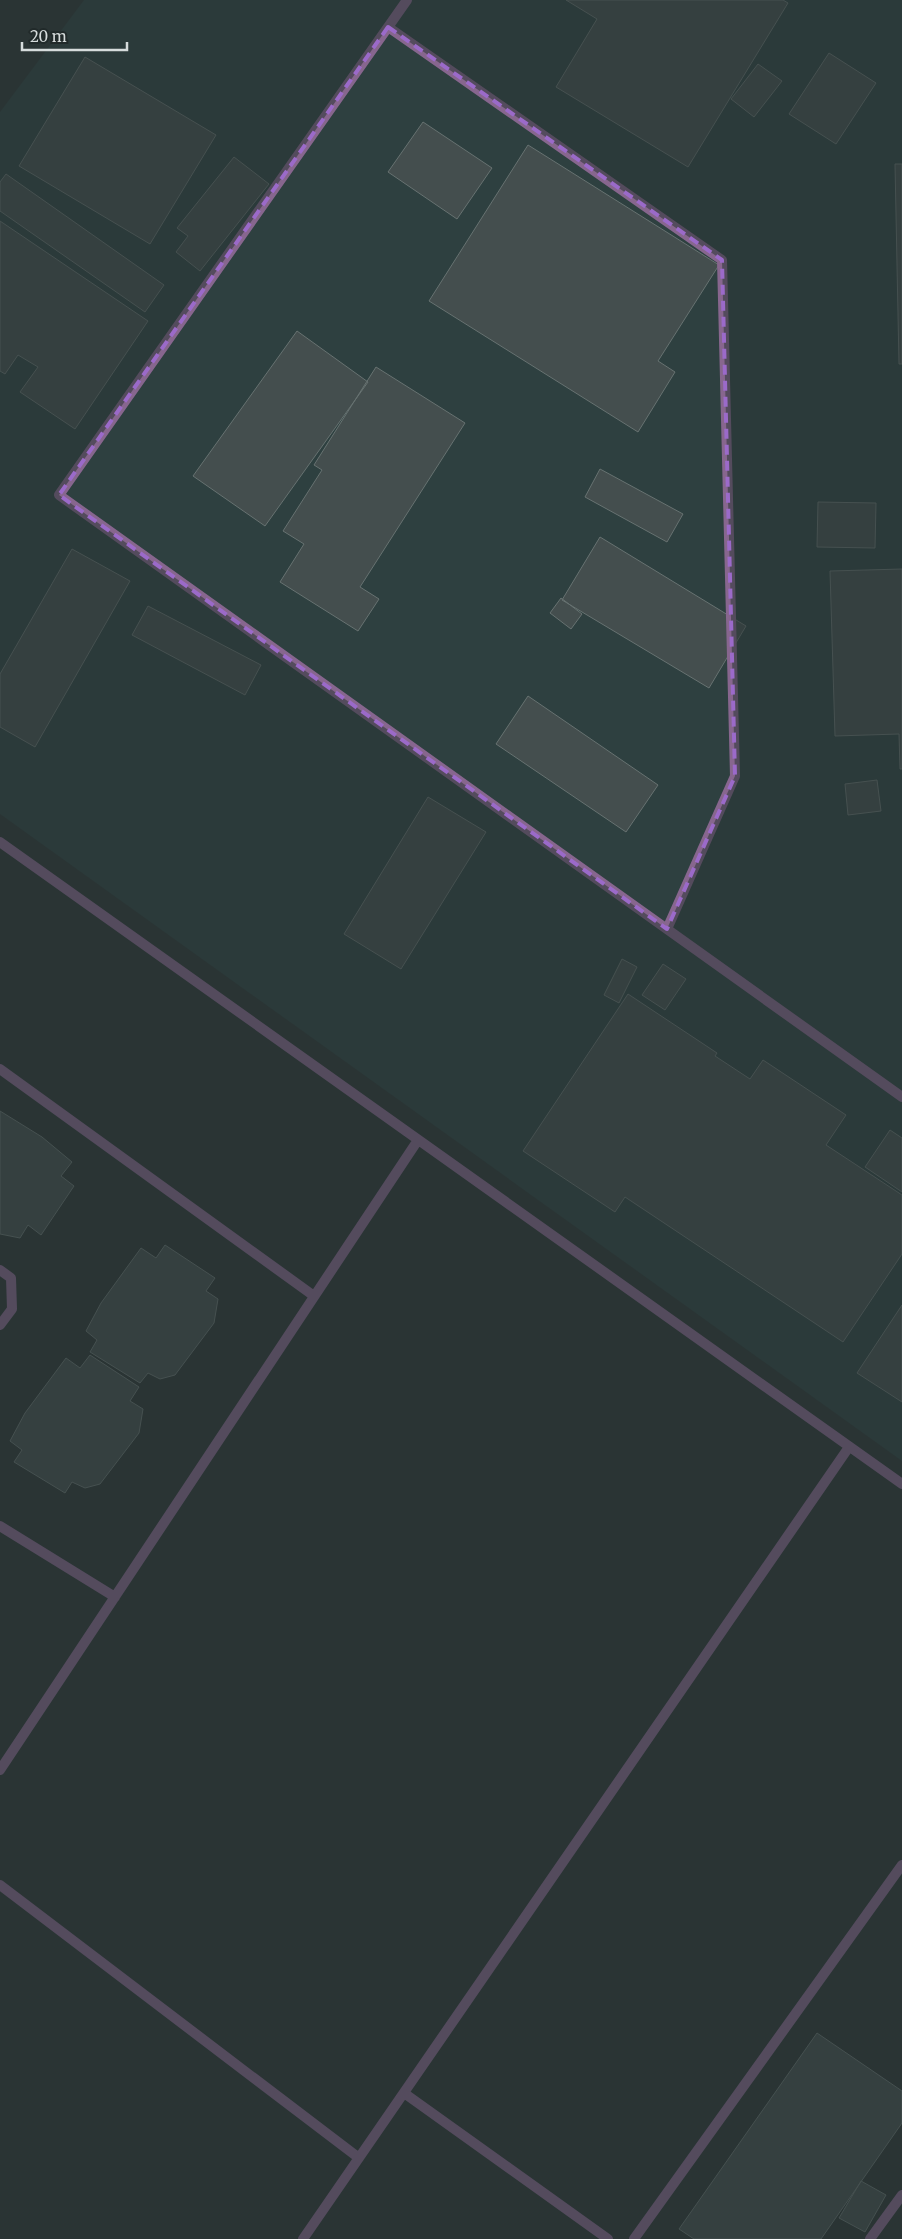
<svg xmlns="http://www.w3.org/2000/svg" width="902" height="2239" font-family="Merriweather,serif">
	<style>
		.built { fill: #2e4040 }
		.building { fill: #444e4e; stroke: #677271 }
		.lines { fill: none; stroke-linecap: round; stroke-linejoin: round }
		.minor { stroke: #87668e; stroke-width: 10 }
		.marked { fill: none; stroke: #9b6ac9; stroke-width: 4; stroke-dasharray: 10 6; stroke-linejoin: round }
	</style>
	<rect width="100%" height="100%" fill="#2a3434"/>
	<!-- built -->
	<path class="built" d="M84,0H902V1461L0,814V112Z"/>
	<!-- building -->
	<path class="building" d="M566,0H783L788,3L688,167L556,87L597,19Z
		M829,53L876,83L836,144L789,114Z
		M85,57L216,135L150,244L19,166Z
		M758,64L782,81L754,117L731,99Z
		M423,122L492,168L457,219L388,172Z
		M528,145L719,265L658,361L675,372L638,432L429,301Z
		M234,157L269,184L200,271L176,252L188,236L177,228Z
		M895,164H902V364H899Z
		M6,174L164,285L145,312L0,211V182Z
		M0,221L148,321L75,429L20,392L38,367L18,355L5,374L0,371Z
		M297,331L368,382L265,526L193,476Z
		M376,367L465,423L360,587L379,599L358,631L280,582L304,544L283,531L322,470L314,465Z
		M600,469L683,514L667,542L585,497Z
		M818,502L876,503L875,548L817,547Z
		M600,537L746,626L709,688L562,600Z
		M72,549L130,581L35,747L0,727V674Z
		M902,569V769H900L899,734L835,736L830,571Z
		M561,598L582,614L571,629L550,613Z
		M148,606L261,665L245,695L132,635Z
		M528,696L658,785L626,832L496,744Z
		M877,780L881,811L848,815L845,784Z
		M428,797L486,832L401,969L344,934Z
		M622,959L637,967L619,1003L604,995Z
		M663,964L686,979L665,1010L642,995Z
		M628,994L717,1053L715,1056L750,1079L763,1060L846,1115L826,1145L902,1195V1254L843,1342L625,1197L615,1212L523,1151Z
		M0,1111L42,1137L72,1162L61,1176L74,1186L41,1235L28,1225L20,1238L0,1234Z
		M890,1130L902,1138V1192L865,1167Z
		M165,1245L215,1278L206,1291L218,1299L214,1323L175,1375L160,1379L148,1373L140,1383L90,1352L97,1340L86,1331L101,1303L141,1248L156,1258Z
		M902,1305V1402L857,1373Z
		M90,1355L139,1387L130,1401L143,1409L139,1433L100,1484L85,1488L72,1482L65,1493L14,1462L22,1450L10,1441L25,1413L66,1358L80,1368Z
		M817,2033L902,2091V2123L821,2239H694L679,2229Z
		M861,2181L886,2195L865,2232L839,2218Z"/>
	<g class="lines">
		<!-- minor -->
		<path class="minor" d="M407,0L59,495L902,1097
			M388,27L722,260L735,776L667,929
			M0,842L902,1484
			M0,1069L314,1296
			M0,1270L11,1278L12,1309L0,1325
			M0,1526L115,1597
			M0,1770L418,1140
			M0,1885L359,2158
			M404,2093L608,2239
			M303,2239L849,1447
			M634,2239L902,1865
			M870,2239L902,2195"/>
	</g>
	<!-- marked area -->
	<path d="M0 0H902V2239H0ZM388,27L722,260L735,776L667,929L59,495Z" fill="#2a3434" fill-opacity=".55" fill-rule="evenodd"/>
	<path class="marked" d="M388,27L722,260L735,776L667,929L59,495Z"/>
	<!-- scale -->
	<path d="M22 42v8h105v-8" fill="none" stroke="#d6dcdc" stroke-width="2.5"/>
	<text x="30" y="42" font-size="15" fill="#d6dcdc" stroke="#212a2a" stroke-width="4" paint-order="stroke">20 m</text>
</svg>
